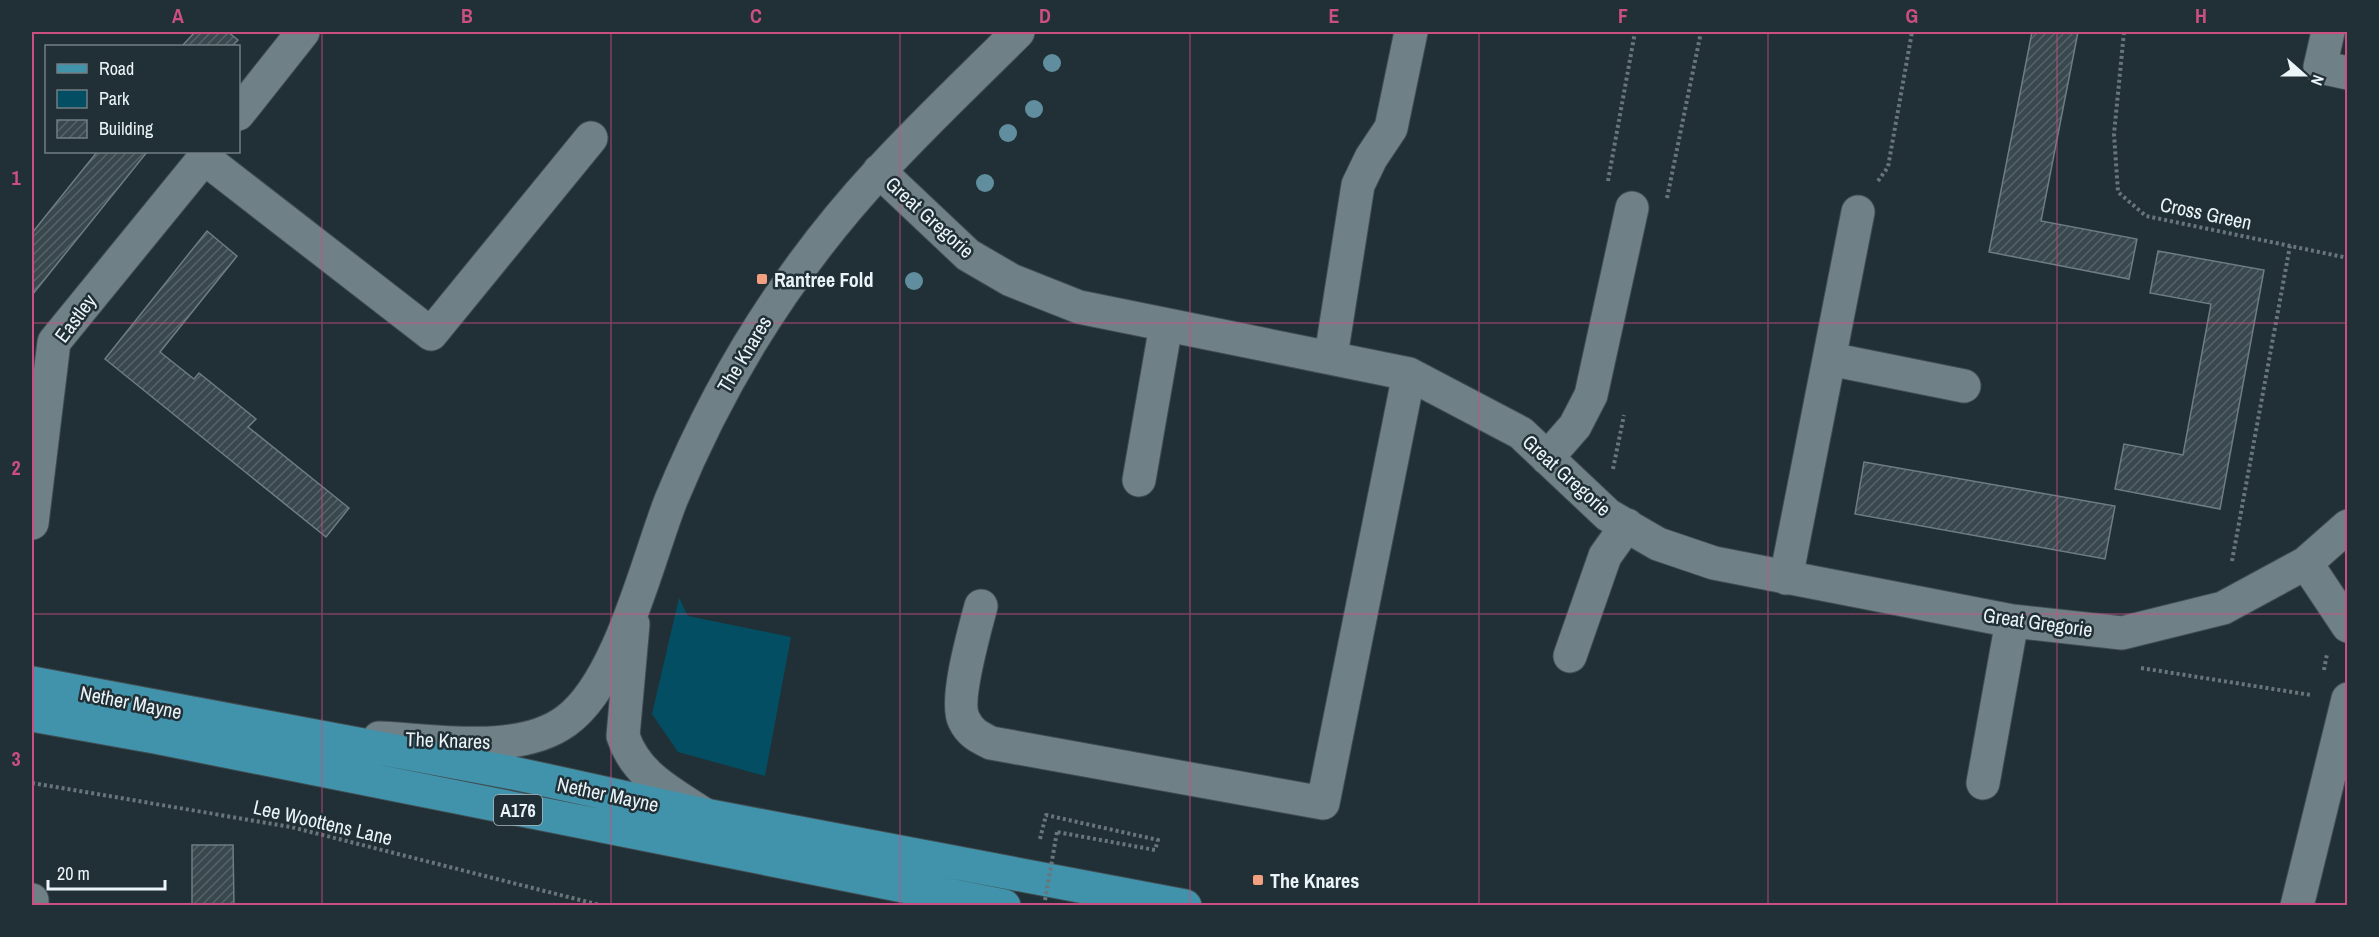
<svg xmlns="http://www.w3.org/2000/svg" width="2379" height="937" font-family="'Archivo Narrow',sans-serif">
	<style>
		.green { fill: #044e63 }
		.building { fill: url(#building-hatch); stroke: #6c7d83; stroke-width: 1.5 }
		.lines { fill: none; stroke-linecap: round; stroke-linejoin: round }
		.minor-casing { stroke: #404d52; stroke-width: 35 }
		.major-casing { stroke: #404d52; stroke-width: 35 }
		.path { stroke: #68757b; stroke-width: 4; stroke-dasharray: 3 3; stroke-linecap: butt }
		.minor { stroke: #708087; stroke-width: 33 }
		.major { stroke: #4193ac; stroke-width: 33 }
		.path-bridge { stroke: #68757b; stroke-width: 4; stroke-dasharray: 3 3; stroke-linecap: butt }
		.tree { fill: #618e9e }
		.grid { fill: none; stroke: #cc4f82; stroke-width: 1.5; stroke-opacity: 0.55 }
		.poi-dot { fill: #f2a07f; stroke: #213036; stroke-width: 2 }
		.labels { text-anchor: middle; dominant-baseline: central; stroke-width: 5; stroke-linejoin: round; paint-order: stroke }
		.shield { fill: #213036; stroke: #aeb9be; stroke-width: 1.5 }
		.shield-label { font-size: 18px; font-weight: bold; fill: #ebf4f8 }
		.street-label { font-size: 20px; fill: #ebf4f8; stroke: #213036 }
		.poi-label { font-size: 20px; font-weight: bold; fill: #ebf4f8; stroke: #213036; text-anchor: start }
		.neatline { fill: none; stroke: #cc4f82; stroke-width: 2 }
		.grid-label { font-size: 20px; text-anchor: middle; font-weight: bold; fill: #cc4f82 }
	</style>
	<defs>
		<pattern id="building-hatch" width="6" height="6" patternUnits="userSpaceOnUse" patternTransform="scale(1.5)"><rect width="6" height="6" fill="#39484e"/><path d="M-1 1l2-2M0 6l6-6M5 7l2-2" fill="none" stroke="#566368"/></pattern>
	</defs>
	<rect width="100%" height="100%" fill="#213036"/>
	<!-- green -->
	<path class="green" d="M679,598L688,616L791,637L765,776L678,752L652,714Z"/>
	<!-- building -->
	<path class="building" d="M195,32H228L238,40L232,46H182Z
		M2032,32H2078L2041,221L2137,239L2129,279L1989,252Z
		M97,152H147L32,295V233Z
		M207,231L237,256L160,352L194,379L199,373L256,419L248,427L349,508L326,537L105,359Z
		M2158,251L2264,270L2220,509L2115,489L2124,444L2183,455L2211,304L2150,293Z
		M1864,462L2115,506L2105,559L1855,514Z
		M192,845H233L234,906H192Z"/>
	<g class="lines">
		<defs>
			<path id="minor" d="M2328,32L2320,67L2348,73
				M238,114L303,32
				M204,158L431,334L591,138
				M879,171L968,255L1011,280L1079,307L1409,374L1521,433L1608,515L1658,544L1714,563L2012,621L2122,633L2223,608L2306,563L2348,526
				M1331,356L1358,185L1371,158L1391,128L1411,32
				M1830,359L1964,386
				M1547,458L1575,426L1591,395L1632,208
				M1139,480L1166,325
				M32,523L54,342L209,152
				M2306,563L2348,626
				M1786,578L1858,212
				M981,606C975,629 954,701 964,720C970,733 979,737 991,743L1323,803L1409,374
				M633,624L623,736C636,776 672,793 705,815
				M1570,656L1605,556L1627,525
				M379,738C435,740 518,756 566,721C619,683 647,561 671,500C721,378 791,267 880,171C924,123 972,78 1018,32
				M1983,783L2012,621
				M32,900V906
				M2297,906L2348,699"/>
			<path id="major" d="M32,683L513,773L705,815L1185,906
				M32,715L155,737L1004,906"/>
		</defs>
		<!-- minor casing -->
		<use href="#minor" class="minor-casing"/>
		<!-- major casing -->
		<use href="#major" class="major-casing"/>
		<!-- path -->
		<path class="path" d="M2124,32L2114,134L2118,192L2146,216L2348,258
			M1608,181L1635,32
			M1878,181L1888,167L1912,32
			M1667,198L1701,32
			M1613,469L1624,415
			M2232,561L2290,246
			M2141,668L2311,695
			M2324,670L2327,654
			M32,783L291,827L604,906
			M1040,839L1046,815L1158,840L1155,850L1057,832"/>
		<!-- minor -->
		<use href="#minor" class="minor"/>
		<!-- major -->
		<use href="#major" class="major"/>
		<!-- path-bridge -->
		<path class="path-bridge" d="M1044,906L1057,832"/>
	</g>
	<!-- trees -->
	<g class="tree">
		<circle cx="1052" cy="63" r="9"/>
		<circle cx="1034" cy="109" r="9"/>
		<circle cx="1008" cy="133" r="9"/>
		<circle cx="985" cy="183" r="9"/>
		<circle cx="914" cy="281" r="9"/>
	</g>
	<!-- grid -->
	<path class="grid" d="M322,32V906M611,32V906M900,32V906M1190,32V906M1479,32V906M1768,32V906M2057,32V906M32,323H2348M32,614H2348"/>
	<!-- markers -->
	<g class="poi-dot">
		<rect x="756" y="273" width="12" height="12" rx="3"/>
		<rect x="1252" y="874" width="12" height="12" rx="3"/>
	</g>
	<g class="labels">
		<!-- shield labels -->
		<rect class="shield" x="494" y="795" width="48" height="30" rx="4.5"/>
		<g class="shield-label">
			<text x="518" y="810">A176</text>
		</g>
		<!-- street labels -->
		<g class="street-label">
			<text transform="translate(2206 213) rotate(12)">Cross Green</text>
			<text transform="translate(930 217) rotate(42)">Great Gregorie</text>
			<text transform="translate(75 318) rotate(-53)">Eastley</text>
			<text transform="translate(744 354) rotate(-59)">The Knares</text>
			<text transform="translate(1567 475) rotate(42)">Great Gregorie</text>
			<text transform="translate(2038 622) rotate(8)">Great Gregorie</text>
			<text transform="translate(131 702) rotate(11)">Nether Mayne</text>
			<text transform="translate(448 740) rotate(2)">The Knares</text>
			<text transform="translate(608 794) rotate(12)">Nether Mayne</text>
			<text transform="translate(323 822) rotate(13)">Lee Woottens Lane</text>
		</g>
		<!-- poi labels -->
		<g class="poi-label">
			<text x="774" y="279">Rantree Fold</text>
			<text x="1270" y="880">The Knares</text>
		</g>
	</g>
	<!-- border -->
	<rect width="2379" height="937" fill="none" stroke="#213036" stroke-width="66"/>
	<!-- legend -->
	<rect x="45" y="45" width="195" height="108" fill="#213036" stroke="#727e84" stroke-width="1.5"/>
	<rect x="57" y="64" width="30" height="9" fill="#4193ac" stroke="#727e84" stroke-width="1.5"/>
	<text x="99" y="75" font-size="18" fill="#ebf4f8">Road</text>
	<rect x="57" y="90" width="30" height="18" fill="#044e63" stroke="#727e84" stroke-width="1.5"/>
	<text x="99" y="105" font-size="18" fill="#ebf4f8">Park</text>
	<rect x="57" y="120" width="30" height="18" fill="url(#building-hatch)" stroke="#727e84" stroke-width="1.5"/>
	<text x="99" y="135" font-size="18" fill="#ebf4f8">Building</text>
	<!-- north arrow -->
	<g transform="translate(2304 75) rotate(111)" stroke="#213036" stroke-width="4.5" paint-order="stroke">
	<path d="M0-4.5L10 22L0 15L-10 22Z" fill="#ebf4f8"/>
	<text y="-9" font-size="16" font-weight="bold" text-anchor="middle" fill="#ebf4f8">N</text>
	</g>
	<!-- scale -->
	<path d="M48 880v9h117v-9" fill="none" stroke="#ebf4f8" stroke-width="3"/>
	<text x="57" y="880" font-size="18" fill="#ebf4f8" stroke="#213036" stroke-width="4.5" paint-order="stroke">20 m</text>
	<rect x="33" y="33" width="2313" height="871" class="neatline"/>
	<g class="grid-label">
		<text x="178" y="23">A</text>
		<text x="467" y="23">B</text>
		<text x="756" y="23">C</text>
		<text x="1045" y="23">D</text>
		<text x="1334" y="23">E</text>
		<text x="1623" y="23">F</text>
		<text x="1912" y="23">G</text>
		<text x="2201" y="23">H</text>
		<text x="16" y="185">1</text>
		<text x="16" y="475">2</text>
		<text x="16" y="766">3</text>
	</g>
</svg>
